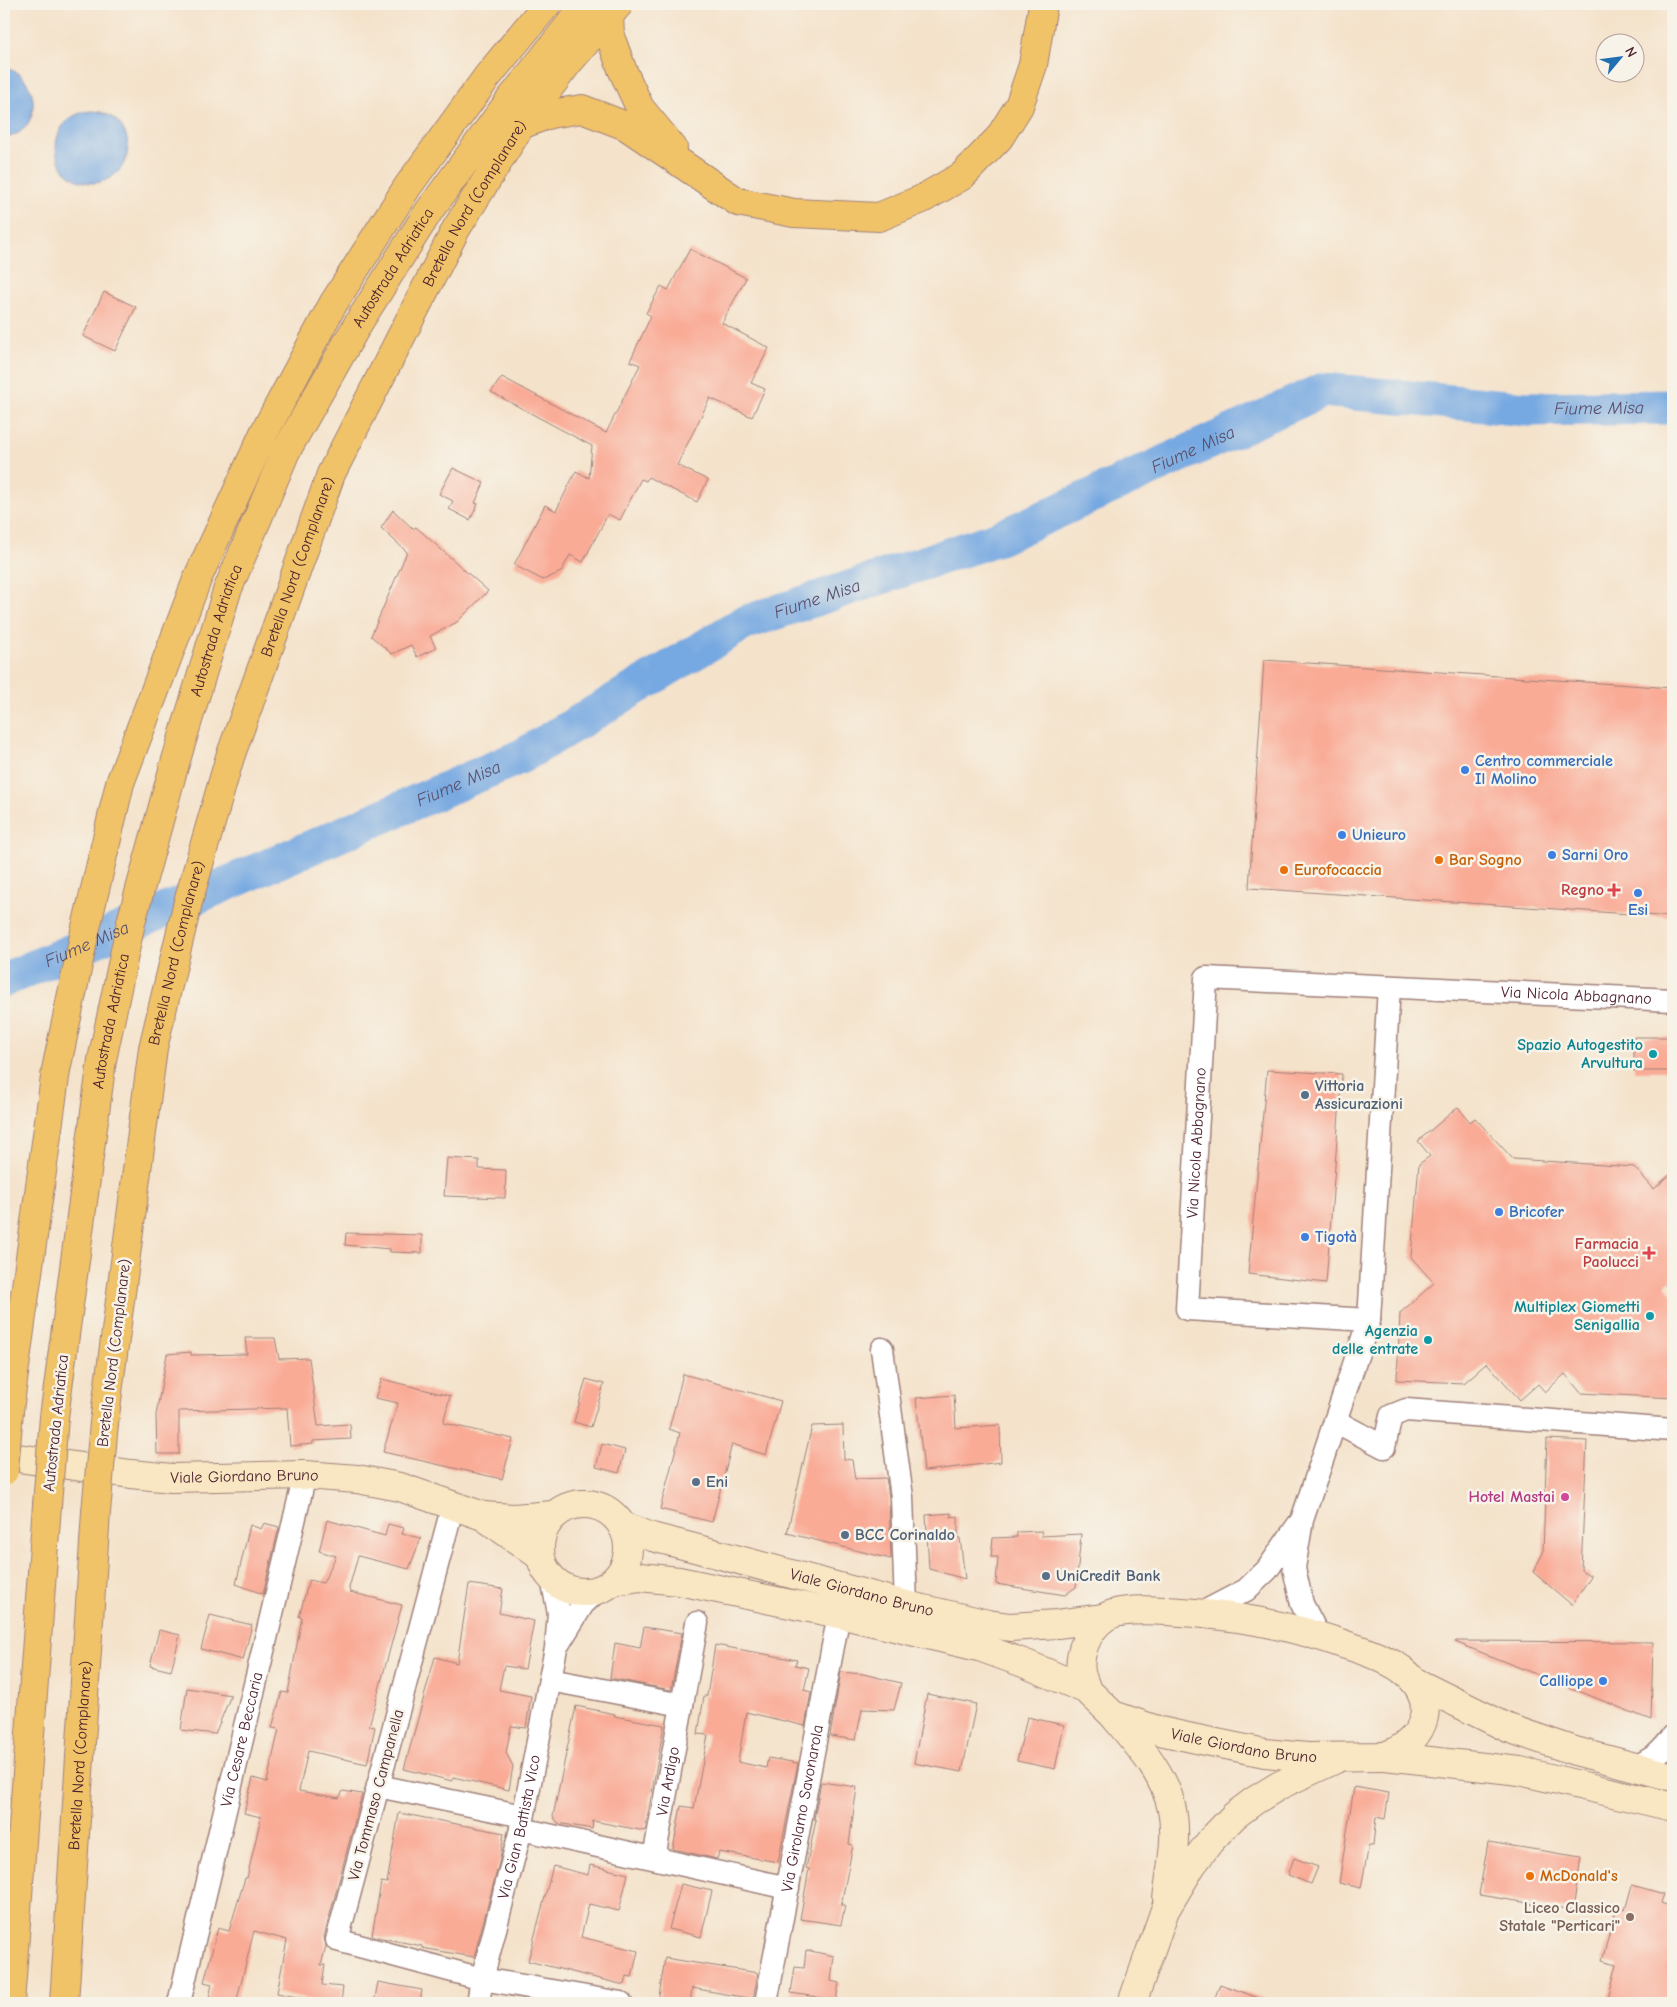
<svg xmlns="http://www.w3.org/2000/svg" width="1677" height="2007" font-family="'Comic Neue',sans-serif">
	<style>
		.water { fill: #76a8e1; stroke: #606486 }
		.lines { fill: none; stroke-linecap: round; stroke-linejoin: round }
		.river { stroke: #76a8e1; stroke-width: 35 }
		.building { fill: #f9ab96 }
		.street-casing { stroke: #9f807a; stroke-width: 25 }
		.secondary-casing { stroke: #9f807a; stroke-width: 30 }
		.primary-casing { stroke: #9f807a; stroke-width: 30 }
		.highway-casing { stroke: #9f807a; stroke-width: 30 }
		.street { stroke: #fff; stroke-width: 22 }
		.secondary { stroke: #f9e7c3; stroke-width: 28 }
		.primary { stroke: #f1c369; stroke-width: 28 }
		.highway { stroke: #f1c369; stroke-width: 28 }
		.primary-bridge-casing { stroke: #9f807a; stroke-width: 30; stroke-linecap: butt }
		.highway-bridge-casing { stroke: #9f807a; stroke-width: 30; stroke-linecap: butt }
		.primary-bridge { stroke: #f1c369; stroke-width: 28 }
		.highway-bridge { stroke: #f1c369; stroke-width: 28 }
		.shop-dot { fill: #3f7fe0; stroke: #f7f3e8; stroke-width: 2 }
		.food-dot { fill: #e8710a; stroke: #f7f3e8; stroke-width: 2 }
		.health-dot { fill: #e0444e; stroke: #f7f3e8; stroke-width: 2 }
		.culture-dot { fill: #0f9aa8; stroke: #f7f3e8; stroke-width: 2 }
		.service-dot { fill: #5c6f8a; stroke: #f7f3e8; stroke-width: 2 }
		.hotel-dot { fill: #d1479c; stroke: #f7f3e8; stroke-width: 2 }
		.education-dot { fill: #8d6e63; stroke: #f7f3e8; stroke-width: 2 }
		.labels { text-anchor: middle; dominant-baseline: central; stroke-width: 5; stroke-linejoin: round; paint-order: stroke }
		.street-label { font-size: 16px; fill: #4a1f2b; stroke: #f7f3e8 }
		.shop-label { font-size: 16px; font-weight: bold; fill: #366cbe; stroke: #f7f3e8; text-anchor: start }
		.food-label { font-size: 16px; font-weight: bold; fill: #c56008; stroke: #f7f3e8; text-anchor: start }
		.health-label { font-size: 16px; font-weight: bold; fill: #be3a42; stroke: #f7f3e8; text-anchor: end }
		.culture-label { font-size: 16px; font-weight: bold; fill: #0d838f; stroke: #f7f3e8; text-anchor: end }
		.service-label { font-size: 16px; font-weight: bold; fill: #4e5e75; stroke: #f7f3e8; text-anchor: start }
		.hotel-label { font-size: 16px; font-weight: bold; fill: #b23c85; stroke: #f7f3e8; text-anchor: end }
		.education-label { font-size: 16px; font-weight: bold; fill: #785e54; stroke: #f7f3e8; text-anchor: end }
		.water-label { font-size: 18px; font-style: italic; fill: #594f6b; stroke: #f7f3e8 }
	</style>
	<rect width="100%" height="100%" fill="#f7f3e8"/>
	<filter id="ink" filterUnits="userSpaceOnUse"><feTurbulence type="fractalNoise" baseFrequency=".02" numOctaves="2"/><feDisplacementMap in="SourceGraphic" scale="10" xChannelSelector="R" yChannelSelector="G"/><feConvolveMatrix kernelMatrix="1 2 1 2 8 2 1 2 1" color-interpolation-filters="sRGB"/></filter>
	<filter id="wash" filterUnits="userSpaceOnUse"><feTurbulence type="fractalNoise" baseFrequency=".0096" numOctaves="4" result="noise"/><feDisplacementMap in="SourceGraphic" scale="20" xChannelSelector="R" yChannelSelector="G"/><feGaussianBlur stdDeviation="1.12" result="paint"/><feColorMatrix in="noise" values="0 0 0 0 0 0 0 0 0 0 0 0 0 0 0 0 0 1.4 0 .05"/><feComposite in="paint" operator="in"/></filter>
	<g filter="url(#wash)">
		<rect width="100%" height="100%" fill="#f4e2ca"/>
		<!-- water -->
		<path class="water" d="M4,68C42,74 44,133 4,138Z
			M56 147a36 36 0 1 1 72 0a36 36 0 1 1-72 0Z"/>
		<g class="lines">
			<!-- river -->
			<path class="river" id="s1" d="M4,980L522,756L744,623L999,538L1323,390L1527,409L1673,407"/>
		</g>
		<g id="blocks">
			<!-- building -->
			<path class="building" d="M690,249L746,278L722,323L769,348L751,383L765,389L752,417L710,398L677,465L708,480L697,502L648,477L646,481L641,479L620,520L608,514L583,562L570,555L561,572L543,580L514,565L545,505L556,511L576,471L589,478L592,446L491,392L502,377L606,433L640,365L630,361L651,316L646,313L661,286L668,290Z
				M104,292L136,307L115,351L83,336Z
				M453,468L484,483L475,503L478,504L470,520L449,509L453,501L439,494Z
				M393,510L413,529L416,527L488,591L457,622L430,636L436,648L417,657L411,645L392,654L371,636L407,552L381,528Z
				M1264,660L1673,688V917L1249,888Z
				M1634,1037H1673V1071H1634Z
				M1267,1070L1342,1074L1326,1283L1248,1274Z
				M1458,1107L1470,1122L1475,1118L1513,1159L1634,1167L1654,1189L1673,1172V1278L1665,1285L1673,1295V1398L1581,1393L1565,1374L1545,1392L1538,1384L1520,1400L1487,1363L1464,1383L1397,1380L1400,1313L1434,1283L1411,1257L1419,1164L1430,1156L1418,1141Z
				M447,1158L479,1160V1169L506,1170L505,1198L444,1196Z
				M346,1233L422,1235V1253L390,1252V1249L345,1245Z
				M245,1338H275L279,1359L309,1358L318,1426L350,1424L351,1439L313,1441V1444L290,1446L287,1408L179,1411V1454H157L156,1415L167,1354L191,1352V1355L247,1354Z
				M683,1374L781,1401L766,1455L732,1444L712,1522L660,1509L680,1433L669,1429Z
				M382,1379L450,1396L443,1423L513,1439L502,1479L383,1452L398,1403L375,1398Z
				M586,1379L604,1384L591,1427L574,1422Z
				M954,1395L956,1428L1000,1425L1001,1462L924,1471L916,1398Z
				M843,1425L844,1459L852,1460L855,1479L886,1478L889,1498L891,1559L787,1533L812,1426Z
				M1547,1439L1587,1441L1581,1570L1591,1576L1572,1605L1533,1572L1543,1553Z
				M602,1444L625,1450L619,1473L596,1467Z
				M951,1513V1517L958,1516V1538H960L965,1579L929,1569L926,1515Z
				M327,1520L385,1536L388,1524L404,1528L402,1534L421,1538L409,1569L358,1556L349,1588L350,1592L402,1605L369,1726L375,1727L367,1764L308,1751L299,1791L339,1798L343,1791L362,1794L324,1937L326,1946L321,1965H325L322,1985L343,1987L341,2003H320L321,2002L277,1993L287,1940L254,1931L236,2003H208L212,1984L204,1982L218,1928L229,1931L245,1878H247L261,1817L244,1813L253,1778L267,1782L279,1729L272,1728L282,1692L288,1693L302,1617H299L309,1580L323,1583L336,1556L319,1551Z
				M264,1523L279,1527L263,1594L236,1584L250,1525L261,1529Z
				M1042,1531L1041,1536L1081,1534L1076,1587L1065,1595L996,1584L998,1557H991L993,1538L1017,1537V1532Z
				M469,1584L503,1589L499,1613L534,1621L525,1669L504,1666L499,1690L531,1696L526,1728L511,1726L506,1753L513,1766L509,1790L453,1777L452,1781L404,1769L435,1657L457,1663Z
				M210,1615L252,1625L243,1660L201,1649Z
				M644,1627L682,1633L671,1690L610,1678L615,1643L640,1648Z
				M159,1630L180,1635L171,1671L150,1666Z
				M1456,1641L1653,1642L1651,1720L1455,1642Z
				M715,1645L797,1660L795,1665L809,1668L804,1690L811,1692L805,1726L746,1712L738,1762L766,1768L768,1758L798,1763L778,1862L719,1852L717,1859L673,1849L681,1806L694,1808L708,1735L698,1734L704,1696H707Z
				M841,1672L863,1674L901,1683L894,1710L862,1709L856,1740L830,1736Z
				M187,1688L231,1695L215,1734L181,1730Z
				M927,1694L976,1704L962,1772L914,1763Z
				M576,1706L615,1714L614,1716L664,1725L645,1831L593,1821L592,1829L558,1823L553,1816Z
				M1027,1717L1064,1725L1055,1769L1017,1761Z
				M821,1782L857,1787L849,1844L853,1845L841,1905H845L841,1925L800,1919L809,1869L806,1868L816,1820L814,1819Z
				M1354,1787L1389,1793L1385,1819L1376,1817L1373,1845H1369L1361,1888L1339,1883Z
				M399,1813L504,1833L500,1859L474,1957L422,1948V1946L372,1936L381,1882L387,1883Z
				M1488,1842L1581,1857L1573,1910L1479,1895Z
				M1294,1858L1318,1867L1311,1884L1288,1875Z
				M590,1865L628,1874L619,1911L589,1904L581,1937L638,1951L632,1977L626,1976L624,1985L528,1961L553,1866L588,1875Z
				M681,1884L712,1891L701,1937L669,1929Z
				M1632,1885L1664,1894L1661,1903L1673,1907V2003H1607L1617,1964L1602,1960L1617,1907L1625,1910Z
				M806,1950L834,1956L831,1981L839,1983L836,2000L791,1993L795,1967L804,1968Z
				M665,1958L758,1973L753,1999L692,1988L690,2003H658Z
				M378,1982L422,1990L420,2003H374Z
				M1220,1984L1267,2001L1266,2003H1213Z"/>
		</g>
	</g>
	<g filter="url(#ink)">
		<use href="#blocks" fill-opacity="0" stroke="#9f807a" stroke-width="1"/>
		<g class="lines">
			<defs>
				<g id="street">
					<path d="M1369,1320L1389,987"/>
					<path d="M882,1349L902,1497L906,1605"/>
					<path d="M1335,1421L1384,1447L1391,1416L1406,1410L1673,1430"/>
					<path d="M453,1505L337,1940L482,1979L621,2003"/>
					<path d="M1204,1612L1246,1590L1267,1570L1298,1525"/>
					<path id="s2" d="M1318,1635L1302,1604L1294,1568L1302,1520L1369,1320L1187,1309L1206,978L1673,1000"/>
					<path d="M559,1643L583,1604L597,1591"/>
					<path d="M550,1680L682,1705"/>
					<path d="M1635,1767C1654,1758 1661,1753 1673,1736"/>
					<path d="M378,1786L523,1816"/>
					<path d="M521,1829L788,1888"/>
					<path id="s3" d="M654,1858L697,1623"/>
					<path id="s4" d="M179,2003L305,1475"/>
					<path id="s5" d="M478,2003L482,1979L521,1829L556,1648L559,1613L552,1579"/>
					<path id="s6" d="M766,2003L839,1614"/>
				</g>
				<g id="secondary">
					<path id="s7" d="M4,1456L131,1474L172,1478L305,1475L357,1479L400,1487L483,1516L540,1556"/>
					<circle cx="584" cy="1548" r="44"/>
					<path d="M483,1516L513,1518L554,1515"/>
					<path id="s8" d="M622,1526L652,1537L687,1546L906,1605L988,1624L1010,1627L1057,1624L1104,1618"/>
					<path id="s9" d="M614,1581L640,1577L679,1581L839,1614L982,1648L1026,1664L1087,1690L1113,1715L1160,1731L1192,1738L1265,1753L1307,1757L1385,1756C1427,1741 1441,1698 1401,1669C1385,1658 1365,1651 1346,1645C1284,1623 1232,1615 1167,1611C1150,1610 1118,1608 1104,1618C1088,1630 1078,1653 1081,1672C1082,1678 1085,1684 1087,1690"/>
					<path d="M1415,1682L1508,1728L1575,1751L1673,1777"/>
					<path d="M1113,1715C1136,1743 1165,1773 1172,1810C1178,1839 1170,1871 1167,1899"/>
					<path d="M1385,1756L1520,1771L1673,1807"/>
					<path d="M1132,2003L1165,1910L1192,1865L1211,1840L1234,1816L1254,1801L1280,1785L1334,1760"/>
				</g>
				<g id="primary">
					<path d="M609,15L610,36L622,69L640,108L673,148"/>
					<path d="M521,125L550,114L582,109L626,126L738,202L794,213L879,217L922,199L962,176L999,138L1019,106L1033,65L1043,4"/>
					<path id="s10" d="M104,1423L153,1048L188,902L230,757L331,474L456,229L521,125L568,63L619,4"/>
					<path id="s11" d="M64,2003L96,1512"/>
				</g>
				<g id="highway">
					<path d="M9,1410L56,1070L84,936L120,783L198,577L264,433L333,304L408,186L487,77L547,4"/>
					<path id="s12" d="M54,1417L102,1060L131,922L173,770L227,591L286,451L359,322L429,211L510,100L586,4"/>
					<path d="M10,2003L47,1505"/>
				</g>
			</defs>
			<!-- street casing -->
			<use href="#street" class="street-casing"/>
			<!-- secondary casing -->
			<use href="#secondary" class="secondary-casing"/>
			<!-- primary casing -->
			<use href="#primary" class="primary-casing"/>
			<!-- highway casing -->
			<use href="#highway" class="highway-casing"/>
			<!-- street -->
			<use href="#street" class="street"/>
			<!-- secondary -->
			<use href="#secondary" class="secondary"/>
			<!-- primary -->
			<use href="#primary" class="primary"/>
			<!-- highway -->
			<use href="#highway" class="highway"/>
			<defs>
				<path id="primary-bridge" d="M96,1512L104,1423"/>
				<path id="highway-bridge" d="M4,1471L9,1410
					M47,1505L54,1417"/>
			</defs>
			<!-- primary-bridge casing -->
			<use href="#primary-bridge" class="primary-bridge-casing"/>
			<!-- highway-bridge casing -->
			<use href="#highway-bridge" class="highway-bridge-casing"/>
			<!-- primary-bridge -->
			<use href="#primary-bridge" class="primary-bridge"/>
			<!-- highway-bridge -->
			<use href="#highway-bridge" class="highway-bridge"/>
		</g>
	</g>
	<!-- markers -->
	<g class="shop-dot">
		<circle cx="1465" cy="770" r="5"/>
		<circle cx="1342" cy="835" r="5"/>
		<circle cx="1552" cy="855" r="5"/>
		<circle cx="1638" cy="893" r="5"/>
		<circle cx="1499" cy="1212" r="5"/>
		<circle cx="1305" cy="1237" r="5"/>
		<circle cx="1603" cy="1681" r="5"/>
	</g>
	<g class="food-dot">
		<circle cx="1439" cy="860" r="5"/>
		<circle cx="1284" cy="870" r="5"/>
		<circle cx="1530" cy="1876" r="5"/>
	</g>
	<g class="health-dot">
		<path d="M1611.5 882.5h5v5h5v5h-5v5h-5v-5h-5v-5h5z"/>
		<path d="M1646.5 1245.5h5v5h5v5h-5v5h-5v-5h-5v-5h5z"/>
	</g>
	<g class="culture-dot">
		<circle cx="1653" cy="1054" r="5"/>
		<circle cx="1650" cy="1316" r="5"/>
		<circle cx="1428" cy="1340" r="5"/>
	</g>
	<g class="service-dot">
		<circle cx="1305" cy="1095" r="5"/>
		<circle cx="696" cy="1482" r="5"/>
		<circle cx="845" cy="1535" r="5"/>
		<circle cx="1046" cy="1576" r="5"/>
	</g>
	<circle class="hotel-dot" cx="1565" cy="1497" r="5"/>
	<circle class="education-dot" cx="1630" cy="1917" r="5"/>
	<g class="labels">
		<!-- street labels -->
		<g class="street-label">
			<text stroke="none"><textPath href="#s10" startOffset="1286">Bretella Nord (Complanare)</textPath></text>
			<text stroke="none"><textPath href="#s12" startOffset="1210">Autostrada Adriatica</textPath></text>
			<text stroke="none"><textPath href="#s10" startOffset="881">Bretella Nord (Complanare)</textPath></text>
			<text stroke="none"><textPath href="#s12" startOffset="805">Autostrada Adriatica</textPath></text>
			<text stroke="none"><textPath href="#s10" startOffset="476">Bretella Nord (Complanare)</textPath></text>
			<text stroke="none"><textPath href="#s2" startOffset="1216">Via Nicola Abbagnano</textPath></text>
			<text stroke="none"><textPath href="#s12" startOffset="400">Autostrada Adriatica</textPath></text>
			<text stroke="none"><textPath href="#s2" startOffset="680">Via Nicola Abbagnano</textPath></text>
			<text transform="translate(114 1353) rotate(-83)">Bretella Nord (Complanare)</text>
			<text transform="translate(56 1423) rotate(-84)">Autostrada Adriatica</text>
			<text stroke="none"><textPath href="#s7" startOffset="242">Viale Giordano Bruno</textPath></text>
			<text stroke="none"><textPath href="#s8" startOffset="249">Viale Giordano Bruno</textPath></text>
			<text stroke="none"><textPath href="#s4" startOffset="271">Via Cesare Beccaria</textPath></text>
			<text stroke="none"><textPath href="#s9" startOffset="660">Viale Giordano Bruno</textPath></text>
			<text stroke="none"><textPath href="#s11" startOffset="248">Bretella Nord (Complanare)</textPath></text>
			<text stroke="none"><textPath href="#s3" startOffset="78">Via Ardigo</textPath></text>
			<text transform="translate(376 1795) rotate(-75)">Via Tommaso Campanella</text>
			<text stroke="none"><textPath href="#s6" startOffset="198">Via Girolamo Savonarola</textPath></text>
			<text stroke="none"><textPath href="#s5" startOffset="181">Via Gian Battista Vico</textPath></text>
		</g>
		<!-- shop labels -->
		<g class="shop-label">
			<text x="1475" y="761">Centro commerciale<tspan x="1475" dy="18">Il Molino</tspan></text>
			<text x="1352" y="835">Unieuro</text>
			<text x="1562" y="855">Sarni Oro</text>
			<text x="1638" y="910" text-anchor="middle">Esi</text>
			<text x="1509" y="1212">Bricofer</text>
			<text x="1315" y="1237">Tigotà</text>
			<text x="1593" y="1681" text-anchor="end">Calliope</text>
		</g>
		<!-- food labels -->
		<g class="food-label">
			<text x="1449" y="860">Bar Sogno</text>
			<text x="1294" y="870">Eurofocaccia</text>
			<text x="1540" y="1876">McDonald's</text>
		</g>
		<!-- health labels -->
		<g class="health-label">
			<text x="1604" y="890">Regno</text>
			<text x="1639" y="1244">Farmacia<tspan x="1639" dy="18">Paolucci</tspan></text>
		</g>
		<!-- culture labels -->
		<g class="culture-label">
			<text x="1643" y="1045">Spazio Autogestito<tspan x="1643" dy="18">Arvultura</tspan></text>
			<text x="1640" y="1307">Multiplex Giometti<tspan x="1640" dy="18">Senigallia</tspan></text>
			<text x="1418" y="1331">Agenzia<tspan x="1418" dy="18">delle entrate</tspan></text>
		</g>
		<!-- service labels -->
		<g class="service-label">
			<text x="1315" y="1086">Vittoria<tspan x="1315" dy="18">Assicurazioni</tspan></text>
			<text x="706" y="1482">Eni</text>
			<text x="855" y="1535">BCC Corinaldo</text>
			<text x="1056" y="1576">UniCredit Bank</text>
		</g>
		<!-- hotel labels -->
		<g class="hotel-label">
			<text x="1555" y="1497">Hotel Mastai</text>
		</g>
		<!-- education labels -->
		<g class="education-label">
			<text x="1620" y="1908">Liceo Classico<tspan x="1620" dy="18">Statale "Perticari"</tspan></text>
		</g>
		<!-- water labels -->
		<g class="water-label">
			<text stroke="none"><textPath href="#s1" startOffset="1725">Fiume Misa</textPath></text>
			<text stroke="none"><textPath href="#s1" startOffset="1305">Fiume Misa</textPath></text>
			<text stroke="none"><textPath href="#s1" startOffset="900">Fiume Misa</textPath></text>
			<text stroke="none"><textPath href="#s1" startOffset="495">Fiume Misa</textPath></text>
			<text stroke="none"><textPath href="#s1" startOffset="90">Fiume Misa</textPath></text>
		</g>
	</g>
	<!-- margin -->
	<rect width="1677" height="2007" fill="none" stroke="#f7f3e8" stroke-width="20"/>
	<!-- north arrow -->
	<g transform="translate(1620 58) rotate(61)"><circle r="24" fill="#f7f3e8" stroke="#b29e9c"/>
	<path d="M0-4L9 19L0 12L-9 19Z" fill="#1f6fb2"/>
	<text y="-8" font-size="14" font-weight="bold" text-anchor="middle" fill="#4a1f2b">N</text>
	</g>
</svg>
